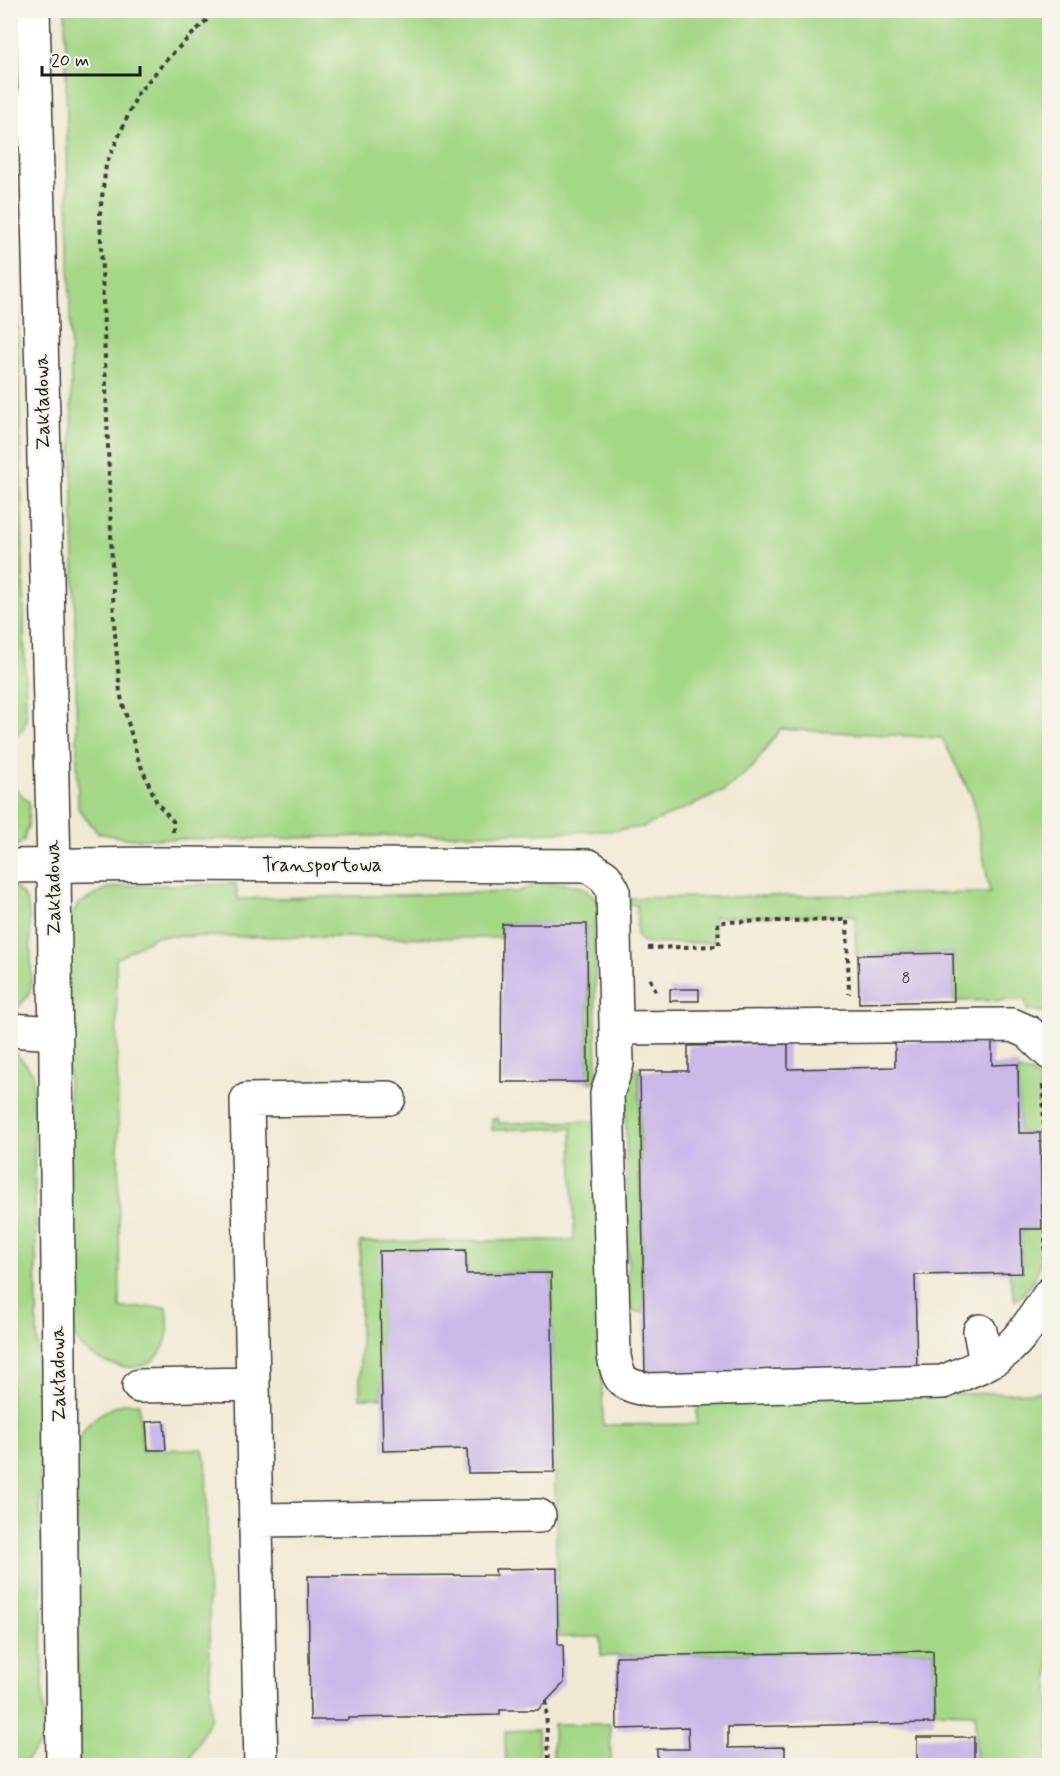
<svg xmlns="http://www.w3.org/2000/svg" width="1060" height="1776" font-family="Mynerve,sans-serif">
	<style>
		.green { fill: #a4d786; stroke: #607a51; stroke-width: 1.5 }
		.building { fill: #c9b8e8 }
		.lines { fill: none; stroke-linecap: round; stroke-linejoin: round }
		.minor-casing { stroke: #3c3b38; stroke-width: 36 }
		.path { stroke: #3c3b38; stroke-width: 4; stroke-dasharray: 4.5 4.5; stroke-linecap: butt }
		.minor { stroke: #fff; stroke-width: 33 }
		.labels { text-anchor: middle; dominant-baseline: central; stroke-width: 4.5; stroke-linejoin: round; paint-order: stroke }
		.number-label { font-size: 16px; fill: #47434f }
		.street-label { font-size: 20px; fill: #1c1c1c; stroke: #f7f3e8 }
	</style>
	<rect width="100%" height="100%" fill="#f7f3e8"/>
	<filter id="ink" filterUnits="userSpaceOnUse"><feTurbulence type="fractalNoise" baseFrequency=".0167" numOctaves="2"/><feDisplacementMap in="SourceGraphic" scale="12" xChannelSelector="R" yChannelSelector="G"/><feConvolveMatrix kernelMatrix="1 2 1 2 8 2 1 2 1" color-interpolation-filters="sRGB"/></filter>
	<filter id="wash" filterUnits="userSpaceOnUse"><feTurbulence type="fractalNoise" baseFrequency=".008" numOctaves="4" result="noise"/><feDisplacementMap in="SourceGraphic" scale="24" xChannelSelector="R" yChannelSelector="G"/><feGaussianBlur stdDeviation="1.35" result="paint"/><feColorMatrix in="noise" values="0 0 0 0 0 0 0 0 0 0 0 0 0 0 0 0 0 1.4 0 .05"/><feComposite in="paint" operator="in"/></filter>
	<g filter="url(#wash)">
		<rect width="100%" height="100%" fill="#f0ead4"/>
		<!-- green -->
		<path class="green" d="M65,11H1049V1013L1027,1010L1026,1000L954,1001L953,953L856,955L855,915L714,917V942L648,944L643,943L637,936V905L629,904V898L990,893L973,799L942,738L780,729L753,767L724,791L643,827L607,831L233,839H131L98,833L78,808Z
			M11,279L17,282L26,719L23,729L11,743Z
			M11,784L29,802L28,829L26,830L24,840L11,851Z
			M553,883C575,883 598,888 600,913L594,921L597,1082H588L587,925L502,924V938L156,936L116,959L120,1308L167,1307C169,1323 170,1339 160,1353C142,1379 98,1365 80,1345C76,1340 74,1334 72,1328L66,932L77,905L105,889L124,886L236,884L238,899L516,892L535,885Z
			M11,885C20,890 25,896 28,906C30,912 32,982 31,988C28,997 18,1009 11,1014Z
			M11,1049L25,1063L33,1073L44,1740L26,1760L25,1766L10,1765Z
			M639,1068L644,1312H629L625,1087L629,1072Z
			M1018,1070L1033,1073L1039,1080L1040,1133H1019Z
			M498,1118L499,1123L597,1121L603,1425L697,1424V1410L708,1399L1049,1392V1765H976L975,1713L934,1712L933,1651L601,1656L600,1637H558L551,1273L466,1274V1251L380,1252L382,1398H360V1242L574,1240L572,1128L492,1130V1119Z
			M1021,1229H1042C1043,1258 1040,1283 1015,1301L1009,1273H1022Z
			M126,1403H139L142,1450L203,1449L206,1463L211,1717L187,1765H79L75,1448C85,1421 100,1411 126,1403Z
			M553,1724H610L611,1765H553Z
			M538,1730L539,1765H506L505,1731Z"/>
		<g id="blocks">
			<!-- building -->
			<path class="building" d="M502,924H587L588,1082H501Z
				M953,953L954,1001L859,1003L858,955Z
				M670,989H699V1001H670Z
				M992,1040V1065L1018,1064L1019,1133H1040L1042,1229H1021L1022,1273L915,1275L917,1375L645,1380L640,1071H688V1046L788,1044V1069L895,1067V1042Z
				M466,1250V1274L551,1273L555,1472L468,1473L467,1449L383,1451L379,1251Z
				M164,1421L166,1450H148L146,1422Z
				M557,1568L558,1645H563L564,1683L538,1710H500V1715L348,1718V1720H310L308,1576L496,1575L495,1569Z
				M933,1651L934,1723L728,1727V1748L785,1747V1766H657V1749H689L688,1727L617,1729L616,1656Z
				M917,1737H974V1766H917Z"/>
		</g>
	</g>
	<g filter="url(#ink)">
		<use href="#blocks" fill-opacity="0" stroke="#3c3b38" stroke-width="1.5"/>
		<g class="lines">
			<defs>
				<path id="minor" d="M33,10L54,866L63,1766
					M10,866L157,864L589,866L605,877L613,890L617,1064L607,1094L614,1356C619,1382 622,1384 648,1390L943,1382C965,1372 993,1364 1010,1347C1026,1332 1038,1312 1050,1294
					M617,1028L1012,1025L1028,1032L1050,1053
					M10,1030L56,1033
					M980,1331L986,1363
					M139,1386L253,1384
					M257,1520L539,1516
					M261,1766L247,1100L389,1098"/>
			</defs>
			<!-- minor casing -->
			<use href="#minor" class="minor-casing"/>
			<!-- path -->
			<path class="path" d="M173,832V821L157,803L138,759L120,693L114,622L100,213L106,165L138,93L170,56L217,10
				M648,948L719,946L718,922L847,920L849,994
				M650,979L657,994
				M1043,1085L1046,1229L1044,1264
				M546,1701L548,1766"/>
			<!-- minor -->
			<use href="#minor" class="minor"/>
		</g>
	</g>
	<g class="labels">
		<!-- number labels -->
		<g class="number-label">
			<text x="906" y="978">8</text>
		</g>
		<!-- street labels -->
		<g class="street-label">
			<text transform="translate(43 402) rotate(-91)">Zakładowa</text>
			<text x="322" y="865">Transportowa</text>
			<text transform="translate(54 888) rotate(-91)">Zakładowa</text>
			<text transform="translate(59 1374) rotate(-91)">Zakładowa</text>
		</g>
	</g>
	<!-- margin -->
	<rect width="1060" height="1776" fill="none" stroke="#f7f3e8" stroke-width="36"/>
	<!-- scale -->
	<path d="M42 66v9h98v-9" fill="none" stroke="#1c1c1c" stroke-width="3"/>
	<text x="51" y="66" font-size="18" fill="#1c1c1c" stroke="#f7f3e8" stroke-width="4.5" paint-order="stroke">20 m</text>
</svg>
